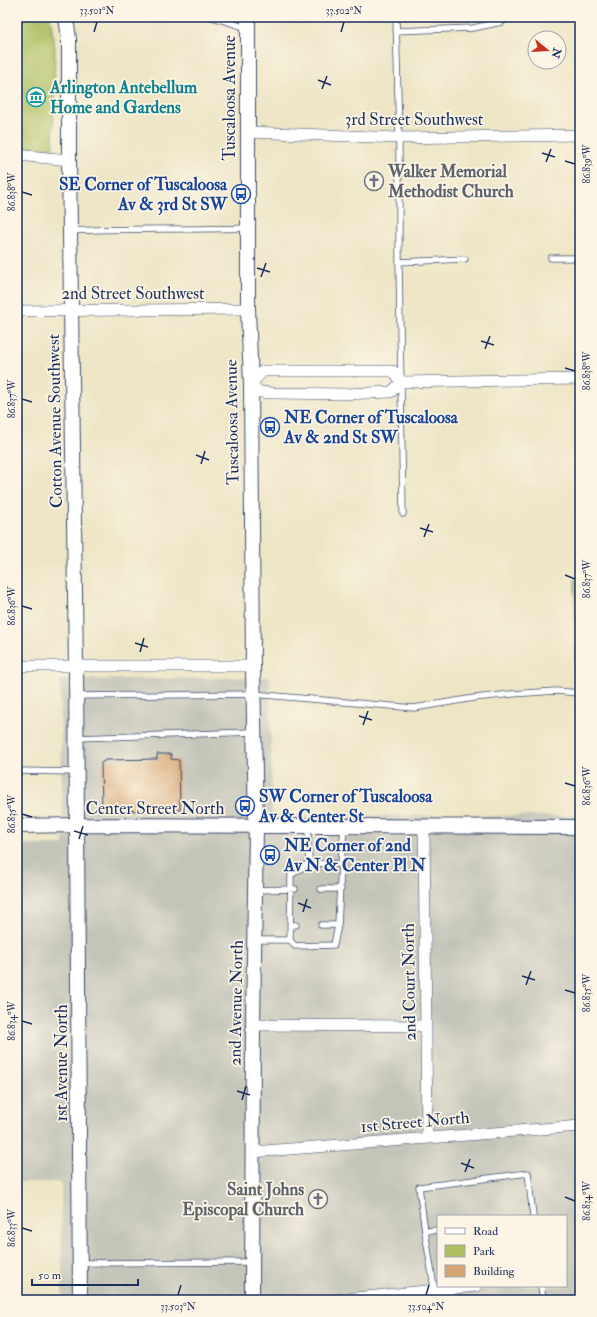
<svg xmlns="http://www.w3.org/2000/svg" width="597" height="1317" font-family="'IM FELL Double Pica',serif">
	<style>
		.industrial { fill: #c4c5b9; fill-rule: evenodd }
		.green { fill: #aebf62; stroke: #647760 }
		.building { fill: #d4a572 }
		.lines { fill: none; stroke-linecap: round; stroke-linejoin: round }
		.service-casing { stroke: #3a4a6d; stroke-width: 7 }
		.minor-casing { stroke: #3a4a6d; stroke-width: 12 }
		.tertiary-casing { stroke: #3a4a6d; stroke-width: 16 }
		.service { stroke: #fff; stroke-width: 5.5 }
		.minor { stroke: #fff; stroke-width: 11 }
		.tertiary { stroke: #fff; stroke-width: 14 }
		.ticks { fill: none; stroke: #1b2f5e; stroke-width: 1.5 }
		.labels { text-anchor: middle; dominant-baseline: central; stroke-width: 3.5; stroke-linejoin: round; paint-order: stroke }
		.culture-label { font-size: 17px; font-weight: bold; fill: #0d838f; stroke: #fcf5e5; text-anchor: start }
		.street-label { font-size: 17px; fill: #1b2f5e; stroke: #fcf5e5 }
		.worship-label { font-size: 17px; font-weight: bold; fill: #5b616d; stroke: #fcf5e5; text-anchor: start }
		.transit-label { font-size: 17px; font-weight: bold; fill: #164399; stroke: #fcf5e5; text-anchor: start }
		.neatline { fill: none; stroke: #1b2f5e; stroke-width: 1.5 }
		.ticks-label { font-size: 10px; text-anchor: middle; fill: #1b2f5e }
	</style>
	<rect width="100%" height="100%" fill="#fcf5e5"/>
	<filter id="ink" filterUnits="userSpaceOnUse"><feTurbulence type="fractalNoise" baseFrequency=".025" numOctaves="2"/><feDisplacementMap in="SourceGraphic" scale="8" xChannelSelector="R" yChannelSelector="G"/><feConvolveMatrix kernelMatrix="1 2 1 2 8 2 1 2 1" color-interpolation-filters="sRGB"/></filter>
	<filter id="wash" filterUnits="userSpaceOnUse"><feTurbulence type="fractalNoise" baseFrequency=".012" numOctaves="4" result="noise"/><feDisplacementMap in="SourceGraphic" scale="16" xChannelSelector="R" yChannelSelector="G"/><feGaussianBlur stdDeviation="0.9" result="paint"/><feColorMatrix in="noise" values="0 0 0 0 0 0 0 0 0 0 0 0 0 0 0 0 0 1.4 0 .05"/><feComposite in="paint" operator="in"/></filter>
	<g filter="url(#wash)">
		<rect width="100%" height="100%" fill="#ede5c5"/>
		<!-- industrial -->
		<path class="industrial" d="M270,677L272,815L580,816V1300H62L61,1182H17V845H63L60,680ZM438,1216H566V1286H438Z"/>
		<!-- green -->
		<path class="green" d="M17,17H50L55,48L53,149L17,147Z
			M575,580H580V660H575Z"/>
		<g id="blocks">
			<!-- building -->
			<path class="building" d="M157,754H171V759L179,760L180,810L106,811L102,807L101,763L106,760L157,759Z"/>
		</g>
	</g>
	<g filter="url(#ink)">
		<use href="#blocks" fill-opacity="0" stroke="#3a4a6d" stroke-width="1"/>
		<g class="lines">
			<defs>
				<path id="service" d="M212,17L247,28
					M396,17L399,138V262L403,514
					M396,31L473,28L502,22
					M71,231C130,228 189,230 248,228
					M551,258H580
					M399,262L465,259
					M76,696L253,694L414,708L474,698L512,694L556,691L580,693
					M77,738L254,732
					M17,771L77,772
					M308,827L309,863
					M341,864L344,827
					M321,889H341
					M255,890L295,889
					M290,925H296
					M321,925H338
					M254,940H290L295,946L334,945L338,925L341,864L309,863L291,875L290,940
					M438,1230L425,1231L419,1187L528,1173L533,1216
					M425,1231L436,1300
					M80,1263L252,1262
					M541,1286L543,1300"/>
				<path id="minor" d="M248,132L399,138L580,135
					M17,155L69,160
					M17,311L248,309
					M402,382L393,371H263L251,384L259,392L272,393L345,394L391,392L402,382L580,379
					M17,666H253
					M424,827L427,1138
					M253,1025L426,1026
					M252,1152L580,1126
					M336,1300L476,1286"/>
				<path id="tertiary" d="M66,17L69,39V160L76,666L80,1300
					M248,17V309L251,384L253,666L256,827L253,1025L252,1300
					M17,826L78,825L580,827"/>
			</defs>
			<!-- service casing -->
			<use href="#service" class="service-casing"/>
			<!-- minor casing -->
			<use href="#minor" class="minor-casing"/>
			<!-- tertiary casing -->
			<use href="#tertiary" class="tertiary-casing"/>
			<!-- service -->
			<use href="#service" class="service"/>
			<!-- minor -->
			<use href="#minor" class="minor"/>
			<!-- tertiary -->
			<use href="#tertiary" class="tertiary"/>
		</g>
	</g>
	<!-- ticks -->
	<path class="ticks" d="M94,32L97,22M341,32L344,22M318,80L331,85M322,89L327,76M542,153L555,157M565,161L575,164M546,162L551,149M22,192L32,195M257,268L270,272M261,277L266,263M481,341L494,345M485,349L490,336M565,368L575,371M22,399L32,402M196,455L209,460M201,464L205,451M420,528L433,532M424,537L429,524M565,575L575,579M22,606L32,609M135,643L148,647M140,652L144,638M359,716L372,720M363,725L368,711M565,783L575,786M22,814L32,817M74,831L88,835M79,839L83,826M298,903L311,908M303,912L307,899M522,976L535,980M526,985L531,971M565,990L575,993M22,1021L32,1024M237,1091L250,1095M242,1100L246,1086M461,1163L474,1168M465,1172L470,1159M565,1197L575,1201M22,1228L32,1231M178,1295L181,1285M426,1295L429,1285"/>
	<!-- icons -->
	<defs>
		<symbol id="museum-ring" viewBox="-11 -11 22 22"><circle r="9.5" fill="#fcf5e5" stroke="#0f9aa8" stroke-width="1.5"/><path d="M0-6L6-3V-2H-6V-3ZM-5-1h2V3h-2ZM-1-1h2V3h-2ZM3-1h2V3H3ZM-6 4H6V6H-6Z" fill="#0f9aa8"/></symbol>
		<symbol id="church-ring" viewBox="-11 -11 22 22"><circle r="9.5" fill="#fcf5e5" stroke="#6b7280" stroke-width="1.5"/><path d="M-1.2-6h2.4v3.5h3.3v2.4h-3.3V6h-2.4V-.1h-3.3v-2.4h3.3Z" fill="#6b7280"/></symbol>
		<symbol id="bus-ring" viewBox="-11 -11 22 22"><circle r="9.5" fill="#fcf5e5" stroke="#1a4fb4" stroke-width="1.5"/><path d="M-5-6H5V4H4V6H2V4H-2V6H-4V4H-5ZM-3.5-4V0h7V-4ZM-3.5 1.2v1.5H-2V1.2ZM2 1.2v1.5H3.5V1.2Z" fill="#1a4fb4"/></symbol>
	</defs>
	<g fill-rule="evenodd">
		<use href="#museum-ring" x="25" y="86" width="22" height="22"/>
		<use href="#church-ring" x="363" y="170" width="22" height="22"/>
		<use href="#bus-ring" x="230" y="183" width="22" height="22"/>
		<use href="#bus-ring" x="259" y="416" width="22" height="22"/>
		<use href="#bus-ring" x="234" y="795" width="22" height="22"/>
		<use href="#bus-ring" x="259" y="844" width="22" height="22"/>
		<use href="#church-ring" x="307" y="1188" width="22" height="22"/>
	</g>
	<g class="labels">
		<!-- culture labels -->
		<g class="culture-label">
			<text x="50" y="87">Arlington Antebellum<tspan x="50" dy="20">Home and Gardens</tspan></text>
		</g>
		<!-- street labels -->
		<g class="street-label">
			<text transform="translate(229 98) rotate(-90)">Tuscaloosa Avenue</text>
			<text x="414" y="119">3rd Street Southwest</text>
			<text x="133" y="293">2nd Street Southwest</text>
			<text transform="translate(55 421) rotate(-91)">Cotton Avenue Southwest</text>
			<text transform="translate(232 422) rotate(-91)">Tuscaloosa Avenue</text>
			<text x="155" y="808">Center Street North</text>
			<text transform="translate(409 982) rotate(-91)">2nd Court North</text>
			<text transform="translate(236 1003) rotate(-89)">2nd Avenue North</text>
			<text transform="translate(61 1063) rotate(-90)">1st Avenue North</text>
			<text transform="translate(415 1122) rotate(-5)">1st Street North</text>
		</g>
		<!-- worship labels -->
		<g class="worship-label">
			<text x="388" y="171">Walker Memorial<tspan x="388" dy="20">Methodist Church</tspan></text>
			<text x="304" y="1189" text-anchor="end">Saint Johns<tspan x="304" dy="20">Episcopal Church</tspan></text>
		</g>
		<!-- transit labels -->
		<g class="transit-label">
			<text x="227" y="184" text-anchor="end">SE Corner of Tuscaloosa<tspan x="227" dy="20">Av &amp; 3rd St SW</tspan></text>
			<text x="284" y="417">NE Corner of Tuscaloosa<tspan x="284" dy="20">Av &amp; 2nd St SW</tspan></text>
			<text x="259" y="796">SW Corner of Tuscaloosa<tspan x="259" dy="20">Av &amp; Center St</tspan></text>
			<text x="284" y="845">NE Corner of 2nd<tspan x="284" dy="20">Av N &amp; Center Pl N</tspan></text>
		</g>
	</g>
	<!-- margin -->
	<rect width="597" height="1317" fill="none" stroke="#fcf5e5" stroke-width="44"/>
	<!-- legend -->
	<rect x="437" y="1215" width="130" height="72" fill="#fcf5e5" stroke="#a2a6af"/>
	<rect x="445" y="1228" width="20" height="6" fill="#ffffff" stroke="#a2a6af"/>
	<text x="473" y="1235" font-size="12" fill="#1b2f5e">Road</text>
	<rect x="445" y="1245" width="20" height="12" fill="#aebf62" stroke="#a2a6af"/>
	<text x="473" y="1255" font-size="12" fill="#1b2f5e">Park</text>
	<rect x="445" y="1265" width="20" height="12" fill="#d4a572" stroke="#a2a6af"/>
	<text x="473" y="1275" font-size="12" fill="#1b2f5e">Building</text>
	<!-- north arrow -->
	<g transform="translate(547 50) rotate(108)"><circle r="19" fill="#fcf5e5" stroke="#a2a6af"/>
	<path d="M0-3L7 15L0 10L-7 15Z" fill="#c8321e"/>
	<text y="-6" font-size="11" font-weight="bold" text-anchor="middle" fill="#1b2f5e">N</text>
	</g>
	<!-- scale -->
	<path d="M32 1279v6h106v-6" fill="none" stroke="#1b2f5e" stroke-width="2"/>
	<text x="38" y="1279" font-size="12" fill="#1b2f5e" stroke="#fcf5e5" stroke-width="3" paint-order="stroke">50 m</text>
	<rect x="22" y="22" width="553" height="1273" class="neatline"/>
	<g class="ticks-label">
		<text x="97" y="14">33.501°N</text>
		<text x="344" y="14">33.502°N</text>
		<text transform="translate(586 164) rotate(-90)" y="4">86.839°W</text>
		<text transform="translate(11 192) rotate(-90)" y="4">86.838°W</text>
		<text transform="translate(586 371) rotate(-90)" y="4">86.838°W</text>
		<text transform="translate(11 399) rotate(-90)" y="4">86.837°W</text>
		<text transform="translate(586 579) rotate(-90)" y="4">86.837°W</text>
		<text transform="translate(11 606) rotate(-90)" y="4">86.836°W</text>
		<text transform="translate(586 786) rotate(-90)" y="4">86.836°W</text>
		<text transform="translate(11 814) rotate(-90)" y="4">86.835°W</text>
		<text transform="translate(586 993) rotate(-90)" y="4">86.835°W</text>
		<text transform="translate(11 1021) rotate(-90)" y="4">86.834°W</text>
		<text transform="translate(586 1201) rotate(-90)" y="4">86.834°W</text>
		<text transform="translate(11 1228) rotate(-90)" y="4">86.833°W</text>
		<text x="178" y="1310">33.503°N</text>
		<text x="426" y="1310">33.504°N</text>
	</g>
</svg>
